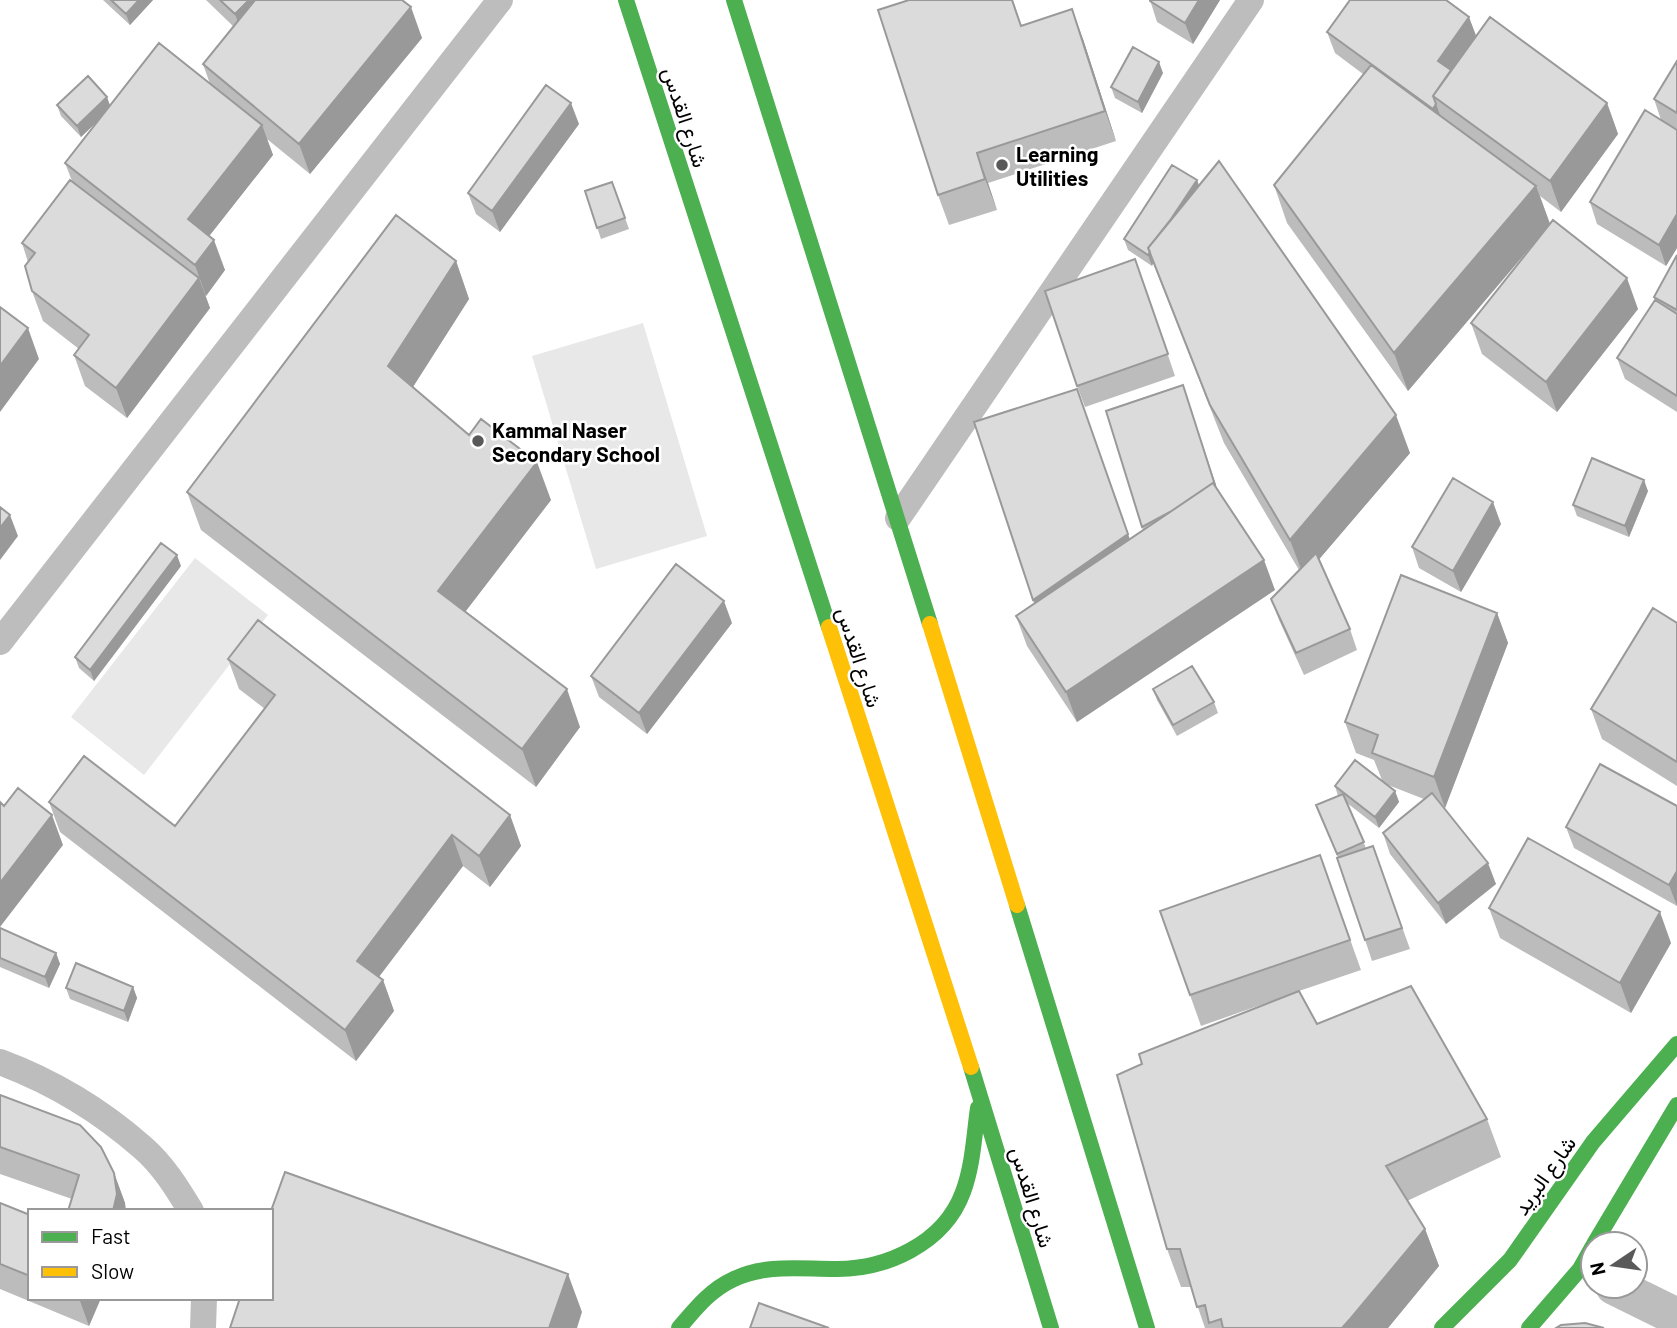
<svg xmlns="http://www.w3.org/2000/svg" width="1677" height="1328" font-family="Barlow,Vazirmatn,sans-serif">
	<style>
		.green { fill: #e8e8e8 }
		.lines { fill: none; stroke-linecap: round; stroke-linejoin: round }
		.lane { stroke: #bdbdbd; stroke-width: 26 }
		.street { stroke: #bdbdbd; stroke-width: 38 }
		.fast { stroke: #4caf50; stroke-width: 16 }
		.slow { stroke: #ffc107; stroke-width: 16 }
		.wall { fill: #bcbcbc }
		.shaded-wall { fill: #999 }
		.building { fill: #dbdbdb; stroke: #999; stroke-width: 2 }
		.poi-dot { fill: #595959; stroke: #fff; stroke-width: 2.5 }
		.labels { text-anchor: middle; dominant-baseline: central; stroke-width: 5; stroke-linejoin: round; paint-order: stroke }
		.street-label { font-size: 21px; fill: #000; stroke: #fff }
		.poi-label { font-size: 21px; font-weight: bold; fill: #000; stroke: #fff; text-anchor: start }
	</style>
	<rect width="100%" height="100%" fill="#fff"/>
	<!-- green -->
	<path class="green" d="M643,323L707,536L596,569L532,356Z
		M195,558L268,615L144,775L71,717Z"/>
	<g class="lines">
		<!-- lane -->
		<path class="lane" d="M898,518L1251,0
			M0,642L500,0
			M0,1062C51,1081 101,1111 142,1147C163,1165 177,1188 191,1211
			M203,1328L204,1298"/>
		<!-- street -->
		<path class="street" d="M1614,1286L1677,1317"/>
		<!-- fast -->
		<path class="fast" d="M626,0L829,627
			M734,0L930,624
			M1017,905L1147,1328
			M971,1067L1051,1328
			M1594,1244L1677,1105
			M679,1328C696,1308 710,1290 734,1279C765,1264 800,1269 834,1269C885,1270 944,1244 963,1192C973,1165 974,1136 978,1108
			M1442,1328L1510,1260L1593,1142L1677,1044
			M1529,1328L1580,1269L1593,1246"/>
		<!-- slow -->
		<path class="slow" d="M930,624L1017,905
			M829,627L971,1067"/>
	</g>
	<!-- wall -->
	<path class="wall" d="M103,0H153L130,25Z
		M206,0H402L422,38L310,174L267,139L273,155L209,236L225,270L206,296L205,295L210,308L127,418L85,386L74,355L79,349L43,321L32,291L28,262L22,243L72,181L65,163L98,121L81,137L61,116L57,105H110L210,84L203,64L233,26Z
		M909,0H1013L1021,26L1083,39L1116,141L988,183L997,210L949,225L938,195Z
		M1150,0H1220L1193,44L1157,22Z
		M1327,32L1476,36L1607,103L1618,134L1561,212L1540,196L1550,224L1638,309L1557,412L1482,354L1471,323L1542,234L1408,391L1287,223L1274,185L1363,74L1335,53Z
		M1677,61V129L1661,120L1654,99Z
		M1163,73L1142,113L1115,98L1111,87Z
		M579,124L500,232L476,214L468,193Z
		M1677,130V248L1666,266L1597,224L1590,202Z
		M1197,180L1199,186L1410,453L1319,559L1350,629L1357,650L1304,675L1279,620L1271,599L1299,570L1224,443L1153,263L1152,266L1128,250L1124,239Z
		M612,182L629,229L601,239L585,191Z
		M1677,255V412L1625,379L1617,358L1655,300L1654,297Z
		M456,261L469,299L413,387L469,435L551,500L465,612L580,727L536,787L201,530L187,492Z
		M1143,281L1175,376L1085,407L1077,386Z
		M1183,385L1217,488L1275,590L1077,722L1027,646L1016,616L1143,530L1106,411Z
		M1648,491L1629,537L1577,516L1573,505Z
		M1501,524L1461,592L1419,568L1412,547Z
		M181,566L94,681L79,668L75,657Z
		M1497,613L1508,643L1445,808L1443,807L1496,884L1446,924L1390,854L1383,833L1424,799L1388,785L1395,791L1399,802L1379,828L1347,803L1366,848L1373,846L1410,949L1372,961L1338,858L1316,805L1338,796L1335,786L1382,780L1374,760L1356,753L1345,722Z
		M732,623L647,734L599,697L591,676Z
		M1677,623V786L1602,739L1591,709Z
		M228,659L510,815L521,846L490,887L463,866L379,977L383,980L394,1011L356,1061L60,832L49,802L175,826L265,709L239,689Z
		M1153,689L1214,702L1218,713L1177,736L1157,700Z
		M1677,806V906L1574,848L1566,827Z
		M1320,855L1361,970L1299,991L1317,1024L1487,1119L1501,1157L1407,1201L1425,1229L1439,1266L1388,1328H1205L1191,1287H1181L1167,1249L1292,994L1201,1026L1190,995Z
		M1489,908L1671,943L1631,1013L1500,938Z
		M0,928L56,953L60,964L49,988L0,967Z
		M133,987L137,998L128,1022L70,999L66,988Z
		M0,1095L114,1173L125,1203L72,1199L0,1174Z
		M0,1203L30,1215V1298H101L89,1326L0,1289Z"/>
	<!-- shaded-wall -->
	<path class="shaded-wall" d="M139,0H153L130,25L126,14Z
		M249,0H277L243,36L235,14Z
		M1199,0H1220L1193,44L1185,23Z
		M411,7L422,38L310,174L299,144Z
		M1072,9L1083,39L1116,141L1105,111Z
		M1469,17L1477,38L1446,82L1438,61Z
		M1159,62L1163,73L1142,113L1138,102Z
		M107,97L111,108L81,137L77,126Z
		M571,103L579,124L500,232L492,211Z
		M1607,103L1618,134L1561,212L1550,181Z
		M1436,104L1444,126L1441,130L1433,109Z
		M262,125L273,155L199,249L188,219Z
		M977,153L988,183L997,210L985,179Z
		M1197,180L1201,191L1150,252Z
		M1536,186L1550,224L1408,391L1394,353Z
		M1677,214V248L1666,266L1659,245Z
		M214,240L225,270L206,296L195,265Z
		M1149,252L1153,263L1152,266L1148,255Z
		M456,261L469,299L402,404L388,366Z
		M199,278L210,308L127,418L116,388Z
		M1627,278L1638,309L1557,412L1546,382Z
		M28,328L39,359L0,412V366Z
		M1183,385L1190,407L1224,510L1216,489Z
		M1077,389L1139,565L1044,630L1033,600Z
		M1396,415L1410,453L1304,577L1290,540Z
		M537,462L551,500L452,629L438,591Z
		M1644,480L1648,491L1629,537L1625,526Z
		M1493,502L1501,524L1461,592L1453,571Z
		M10,515L18,536L0,560V528Z
		M177,555L181,566L94,681L90,670Z
		M1264,560L1275,590L1077,722L1066,692Z
		M724,601L732,623L647,734L639,713Z
		M1497,613L1508,643L1445,808L1434,777Z
		M567,689L580,727L536,787L522,749Z
		M1395,791L1399,802L1379,828L1375,817Z
		M52,815L63,845L0,927V883Z
		M510,815L521,846L490,887L479,856Z
		M452,835L463,866L368,991L357,961Z
		M1488,863L1496,884L1446,924L1438,903Z
		M1677,871V906L1669,885Z
		M1660,912L1671,943L1631,1013L1620,983Z
		M56,953L60,964L49,988L45,977Z
		M383,980L394,1011L356,1061L345,1030Z
		M133,987L137,998L128,1022L124,1011Z
		M114,1173L125,1203L126,1211H113Z
		M1425,1229L1439,1266L1388,1328H1342Z
		M568,1274L582,1312L577,1328H549Z
		M79,1298H101L89,1326Z"/>
	<!-- building -->
	<path class="building" d="M111,0H139L126,14Z
		M220,0H249L235,14Z
		M255,0H402L411,7L299,144L203,64Z
		M909,0H1012L1021,26L1072,9L1105,111L977,153L985,179L938,195L878,10Z
		M1150,0H1199L1185,23L1150,1Z
		M1350,0H1446L1469,17L1438,61L1451,70L1433,96L1436,104L1433,109L1327,32Z
		M1490,17L1607,103L1550,181L1433,96Z
		M159,43L262,125L188,219L214,240L195,265L65,163Z
		M1133,47L1159,62L1138,102L1111,87Z
		M1677,61V113L1654,99Z
		M1371,65L1536,186L1394,353L1274,185Z
		M88,76L107,97L77,126L57,105Z
		M546,85L571,103L492,211L468,193Z
		M1645,110L1677,130V214L1659,245L1590,202Z
		M1219,161L1396,415L1290,540L1210,405L1148,248Z
		M1172,165L1197,180L1171,219L1148,248L1150,252L1148,255L1124,239Z
		M70,180L199,278L116,388L74,355L89,335L32,291L25,266L35,253L22,243Z
		M612,182L625,218L597,228L585,191Z
		M396,215L456,261L388,366L469,435L481,419L537,462L438,591L567,689L522,749L187,492Z
		M1553,220L1627,278L1546,382L1471,323Z
		M1677,255V310L1654,297Z
		M1135,259L1168,354L1077,386L1045,291Z
		M1655,300L1677,314V396L1617,358Z
		M0,307L28,328L0,366Z
		M1183,385L1215,485L1213,483L1170,512L1142,527L1106,411Z
		M1077,389L1128,534L1033,600L974,422Z
		M1592,458L1644,480L1625,526L1573,505Z
		M1453,478L1493,502L1453,571L1412,547Z
		M1213,483L1264,560L1066,692L1016,616Z
		M0,507L10,515L0,528Z
		M161,543L177,555L90,670L75,657Z
		M1316,553L1350,629L1296,653L1271,599Z
		M676,564L724,601L639,713L591,676Z
		M1401,575L1497,613L1434,777L1372,753L1378,735L1345,722Z
		M1653,608L1677,623V762L1591,709Z
		M258,620L510,815L479,856L452,835L357,961L383,980L345,1030L49,802L84,756L175,826L275,695L228,659Z
		M1192,666L1214,702L1173,725L1153,689Z
		M1355,760L1395,791L1375,817L1335,786Z
		M1600,764L1677,806V871L1669,885L1566,827Z
		M18,788L52,815L0,883V802L4,806Z
		M1432,793L1488,863L1438,903L1383,833Z
		M1343,794L1364,842L1337,854L1316,805Z
		M1528,838L1660,912L1620,983L1489,908Z
		M1373,846L1402,928L1365,940L1337,858Z
		M1320,855L1350,940L1190,995L1160,911Z
		M0,928L56,953L45,977L0,958Z
		M76,963L133,987L124,1011L66,988Z
		M1411,986L1487,1119L1386,1166L1425,1229L1351,1318L1342,1328H1223L1221,1319L1209,1323L1205,1305L1197,1307L1180,1249H1167L1117,1075L1142,1064L1139,1054L1299,991L1317,1024Z
		M0,1095L80,1125L101,1147L114,1173L117,1194L113,1211H68L79,1175L0,1147Z
		M285,1172L568,1274L549,1328H230L240,1298H271V1211Z
		M0,1203L30,1215V1276L0,1264Z
		M759,1303L829,1328H750Z
		M1585,1323L1604,1328H1556L1561,1325Z"/>
	<!-- markers -->
	<g class="poi-dot">
		<circle cx="1002" cy="165" r="7"/>
		<circle cx="478" cy="441" r="7"/>
	</g>
	<g class="labels">
		<!-- street labels -->
		<g class="street-label">
			<text transform="translate(686 117) rotate(72)">شارع القدس</text>
			<text transform="translate(860 657) rotate(72)">شارع القدس</text>
			<text transform="translate(1544 1175) rotate(-55)">شارع البريد</text>
			<text transform="translate(1033 1197) rotate(73)">شارع القدس</text>
		</g>
		<!-- poi labels -->
		<g class="poi-label">
			<text x="1016" y="153">Learning<tspan x="1016" dy="24">Utilities</tspan></text>
			<text x="492" y="429">Kammal Naser<tspan x="492" dy="24">Secondary School</tspan></text>
		</g>
	</g>
	<!-- legend -->
	<rect x="28" y="1209" width="245" height="91" fill="#ffffff" stroke="#999999" stroke-width="2"/>
	<rect x="42" y="1232" width="35" height="10" fill="#4caf50" stroke="#999999" stroke-width="2"/>
	<text x="91" y="1244" font-size="21" fill="#000000">Fast</text>
	<rect x="42" y="1267" width="35" height="10" fill="#ffc107" stroke="#999999" stroke-width="2"/>
	<text x="91" y="1279" font-size="21" fill="#000000">Slow</text>
	<!-- north arrow -->
	<g transform="translate(1614 1265) rotate(257)"><circle r="33" fill="#ffffff" stroke="#999999" stroke-width="2"/>
	<path d="M0-5L12 26L0 18L-12 26Z" fill="#595959"/>
	<text y="-10" font-size="19" font-weight="bold" text-anchor="middle" fill="#000000">N</text>
	</g>
</svg>
